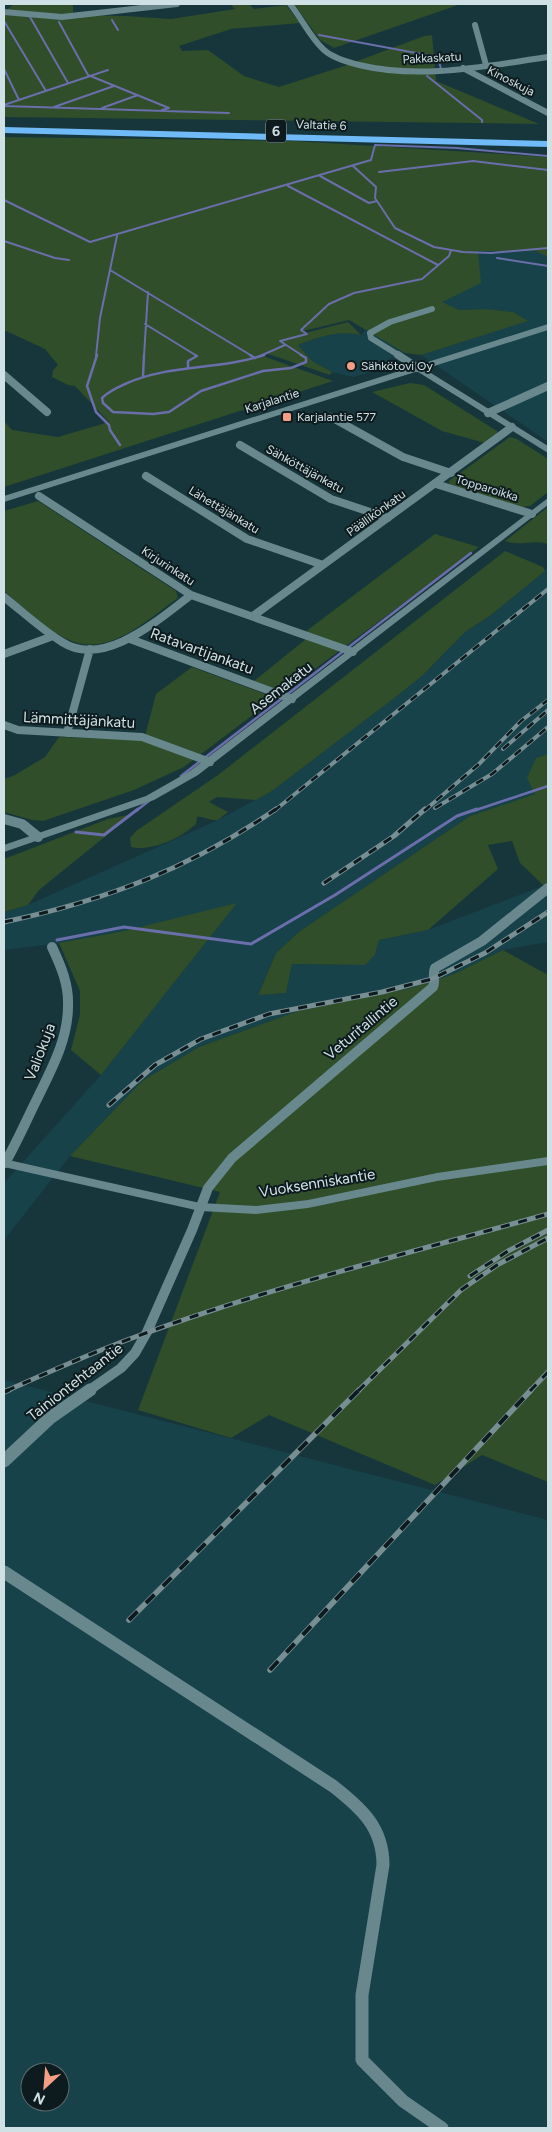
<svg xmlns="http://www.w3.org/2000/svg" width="552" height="2132" font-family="Figtree,sans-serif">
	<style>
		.built { fill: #174249; fill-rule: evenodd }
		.green { fill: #2f4e29 }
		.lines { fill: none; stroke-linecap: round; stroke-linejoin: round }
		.stream-far2 { stroke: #6a6eab; stroke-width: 2 }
		.stream-far1 { stroke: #6a6eab; stroke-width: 2.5 }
		.stream { stroke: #6a6eab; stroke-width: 3 }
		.minor-far3 { stroke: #68888e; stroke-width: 6 }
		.minor-far2 { stroke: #68888e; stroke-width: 8 }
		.minor-far1 { stroke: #68888e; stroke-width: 10 }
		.minor { stroke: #68888e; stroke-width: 13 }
		.tertiary { fill: #68888e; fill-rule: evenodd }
		.secondary { fill: #68888e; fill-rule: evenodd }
		.motorway { fill: #70baf7; fill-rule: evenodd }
		.rail-far2-casing { stroke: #778e93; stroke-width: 4 }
		.rail-far1-casing { stroke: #778e93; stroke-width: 5 }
		.rail-casing { stroke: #778e93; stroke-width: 5.5 }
		.rail-far2 { stroke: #0e1b1e; stroke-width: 2.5; stroke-dasharray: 8; stroke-linecap: butt }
		.rail-far1 { stroke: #0e1b1e; stroke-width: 3; stroke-dasharray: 9; stroke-linecap: butt }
		.rail { stroke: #0e1b1e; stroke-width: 4; stroke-dasharray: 12; stroke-linecap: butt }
		.poi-dot { fill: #f49e86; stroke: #0e1b1e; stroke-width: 2 }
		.labels { text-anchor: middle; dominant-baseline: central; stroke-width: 4; stroke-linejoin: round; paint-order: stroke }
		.far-street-label { font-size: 12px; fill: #d0e1e5; stroke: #0e1b1e }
		.far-poi-label { font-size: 12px; fill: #d0e1e5; stroke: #0e1b1e; text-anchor: start }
		.shield { fill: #0e1b1e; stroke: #96a6a9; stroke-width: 1 }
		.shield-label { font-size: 14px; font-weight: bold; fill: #d0e1e5 }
		.street-label { font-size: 15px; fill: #d0e1e5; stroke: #0e1b1e }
	</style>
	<rect width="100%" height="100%" fill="#17363c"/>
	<!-- built -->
	<path class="built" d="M478,251H548V442L421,355L527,321L513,312L486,309L459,310L441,302Z
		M366,329L405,353L389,359L385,368L353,377L332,372L312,361L298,345L329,334L349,332L361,335Z
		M548,566V754L536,758L535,794L470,816L300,931L276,953L258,994L286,993L292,964L365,965L375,955L379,940L428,930L548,884V942L503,950L454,974L411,988L298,1011L199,1047L142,1081L70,1156L4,1240V1183L101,1075L236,904L124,931L59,943L4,950V912L28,905L218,820L272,791L397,696L423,675L465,632L491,615L545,571Z
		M4,1380L544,1519L548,1522V2128H4ZM30,2072H60V2102H30Z"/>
	<!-- green -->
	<path class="green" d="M14,4H73V15L126,16L171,19L235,9L230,4H249L254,9L286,5L300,23L231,29L179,46L182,51L208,50L244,76L279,87L347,65L424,36L432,35L436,81L539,124L4,117V12Z
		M294,4H461L334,48L320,40Z
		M4,137L293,141L548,157V257L536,251H478L481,283L442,302L459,310L486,309L513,312L528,321L421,355L405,353L349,320L303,331L305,333L348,322L361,335C337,330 320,337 298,345L312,361L332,372L330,375L268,354L263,356L333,381L4,487V421L12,430L58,437L109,422L75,386L68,385L52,377L53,370L58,365L45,349L4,330Z
		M410,383L424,385L497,431V434L485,443L442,431L372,392Z
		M510,437L517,439L548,459V492L530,506L522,507L449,484V481Z
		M38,501L176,591L178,598C148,619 109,658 69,640C48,631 22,606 4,591V511Z
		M548,507V544C532,539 522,547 505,541Z
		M435,534L479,547L284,692L254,681L311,635L305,632Z
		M505,551L543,567L545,571L491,615L465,632L423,675L397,696L272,791L256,800L217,797L209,802L228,812L218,820C209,821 203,816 197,817L196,824C181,838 151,852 131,847L130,838L136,831L218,775Z
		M192,667L270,696L271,701L184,767L134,790L43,821L32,820L4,812V779L13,776L45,757L59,737L144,740L156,694Z
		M548,754V882L544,886L520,863L512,841L488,845L498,869L428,930L379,940L375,955L365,965L292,964L286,993L258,995L276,953L300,931L470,816L535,794L527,778L536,758Z
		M133,814L39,890L28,905L4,912V859L108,819Z
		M237,903L101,1075L71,1050L80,1015V991L59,943L124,931Z
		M503,950L548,975V1482L482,1455L435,1485L269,1415L231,1438L138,1410L220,1192L70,1156L142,1081L199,1047L298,1011L411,988L454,974Z"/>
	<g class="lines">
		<!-- stream-far2 -->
		<path class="stream-far2" d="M30,17L68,83
			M112,20L118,30
			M4,21L46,91
			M59,22L88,75L169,108L162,110
			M319,35L438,57L441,69
			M4,69L19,100
			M427,76L482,120V122
			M4,105L108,70
			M4,106L229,113
			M54,107L114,86
			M102,108L138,95
			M353,166L376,187L375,198L395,228L434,247L463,252L491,253L548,248
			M379,172L473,161L548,170
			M320,176L369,203L377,201
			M288,186L438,265
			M4,200L90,242L371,160L375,145L457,148L548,156
			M4,241L55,258L69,260
			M497,258L548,266
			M110,270L252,356
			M145,324L197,356
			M96,356L100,318L117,236
			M144,356L148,292
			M260,356L285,345
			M303,356L280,341L307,334L301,330L329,304L354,293L422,279L449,256L451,250"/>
		<!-- stream-far1 -->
		<path class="stream-far1" d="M97,355L87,386L96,412L109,425L110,430L120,445
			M250,355L255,358
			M264,355C219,370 169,364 125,384C116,388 109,391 102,398L103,403L113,412L153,414L169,412L201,391L263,371L291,368L306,362V358L301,355
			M188,367V361L197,356L195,355
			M143,376L144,355
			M181,776L471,553
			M136,811L150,800
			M473,811L548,786"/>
		<!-- stream -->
		<path class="stream" d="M76,832L104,835L138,809
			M57,940L124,927L251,944L335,895L457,816L477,809"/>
		<!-- minor-far3 -->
		<path class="minor-far3" d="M290,4C302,19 310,37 324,50C333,58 347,62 359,65C422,80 485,66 548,57
			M4,12L62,17L177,4
			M475,25L486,65
			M463,68L548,113
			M400,356L371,338L370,333L390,322L432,309"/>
		<!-- minor-far2 -->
		<path class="minor-far2" d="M398,355L418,368
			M4,375L47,412
			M488,413L548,386
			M331,417L403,457L451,473
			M240,445L331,499L388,518
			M146,476L247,539L323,565
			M436,484L532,514
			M39,496L191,595L353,652
			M4,597C23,612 41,629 62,642C104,669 159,619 191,595
			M253,616L512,427
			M130,639L292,699
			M4,654L53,636
			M4,725L18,730L142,737L210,762
			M67,733L90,649"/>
		<!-- minor-far1 -->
		<path class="minor-far1" d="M4,819L22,824L38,837
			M5,1163C17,1142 27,1119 38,1097C52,1068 68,1039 68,1006C69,985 61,966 52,947
			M88,1391L121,1368L135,1353L147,1332L192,1230L208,1188L232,1158L433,987C436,980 432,975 435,968L482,941L548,888"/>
		<!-- minor -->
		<path class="minor" d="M4,1461L50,1418L90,1390
			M4,1572L333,1786C361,1808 383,1827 383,1865L362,1995V2060L403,2101L442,2128"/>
		<!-- tertiary -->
		<path class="tertiary" d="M418,365L548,446V453L415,370V366Z
			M548,498V505L198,775L154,800L4,852V845L146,796L190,771Z
			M548,1157V1165L437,1181L308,1208L256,1214L200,1211L4,1167V1159L200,1203L256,1206L308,1200L437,1173Z"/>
		<!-- secondary -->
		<path class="secondary" d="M548,324V330L4,502V496Z"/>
		<!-- motorway -->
		<path class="motorway" d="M4,127L548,141V147L4,133Z"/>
		<defs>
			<path id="rail-far2" d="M503,749L548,710
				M435,808L492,774L548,727
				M274,811L548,589
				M424,811L479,764L521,721L548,700"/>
			<path id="rail-far1" d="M324,883L394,836L425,809
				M4,922C104,901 191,868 276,809
				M109,1105L155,1065L201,1039L269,1014L382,992L432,979L485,953L548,912
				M470,1276L508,1251L548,1230
				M6,1391C49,1372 91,1353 135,1337C270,1287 410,1253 548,1214
				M358,1391L461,1290L497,1265L548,1238
				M530,1391L548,1372"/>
			<path id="rail" d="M4,1392L9,1390
				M129,1620L359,1390
				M270,1670L531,1390"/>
		</defs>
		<!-- rail-far2 casing -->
		<use href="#rail-far2" class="rail-far2-casing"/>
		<!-- rail-far1 casing -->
		<use href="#rail-far1" class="rail-far1-casing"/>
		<!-- rail casing -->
		<use href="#rail" class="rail-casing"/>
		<!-- rail-far2 -->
		<use href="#rail-far2" class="rail-far2"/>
		<!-- rail-far1 -->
		<use href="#rail-far1" class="rail-far1"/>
		<!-- rail -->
		<use href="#rail" class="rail"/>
	</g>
	<!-- markers -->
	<g class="poi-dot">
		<circle cx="351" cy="366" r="5"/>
		<rect x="282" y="412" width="10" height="10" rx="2.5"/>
	</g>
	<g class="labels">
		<!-- far-street labels -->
		<g class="far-street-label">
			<text transform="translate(432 58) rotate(-3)">Pakkaskatu</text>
			<text transform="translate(511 81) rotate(27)">Kinoskuja</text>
			<text transform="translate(321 125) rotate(2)">Valtatie 6</text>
			<text transform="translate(272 401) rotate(-18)">Karjalantie</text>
			<text transform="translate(305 469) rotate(29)">Sähköttäjänkatu</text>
			<text transform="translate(487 488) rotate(17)">Topparoikka</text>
			<text transform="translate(224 510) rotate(31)">Lähettäjänkatu</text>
			<text transform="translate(376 513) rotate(-36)">Päällikönkatu</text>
			<text transform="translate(168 566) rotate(33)">Kirjurinkatu</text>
		</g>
		<!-- far-poi labels -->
		<g class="far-poi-label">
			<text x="361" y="366">Sähkötovi Oy</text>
			<text x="297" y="417">Karjalantie 577</text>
		</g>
		<!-- shield labels -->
		<rect class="shield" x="266" y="119.5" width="20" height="23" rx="4"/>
		<g class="shield-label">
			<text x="276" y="131">6</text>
		</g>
		<!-- street labels -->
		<g class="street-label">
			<text transform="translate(202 651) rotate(20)">Ratavartijankatu</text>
			<text transform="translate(281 688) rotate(-38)">Asemakatu</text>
			<text transform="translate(79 720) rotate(3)">Lämmittäjänkatu</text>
			<text transform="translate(361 1028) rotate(-40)">Veturitallintie</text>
			<text transform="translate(40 1052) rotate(-69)">Valiokuja</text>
			<text transform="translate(317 1183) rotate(-9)">Vuoksenniskantie</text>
			<text transform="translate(75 1382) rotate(-38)">Tainiontehtaantie</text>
		</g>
	</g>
	<!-- border -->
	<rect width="552" height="2132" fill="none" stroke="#d0e1e5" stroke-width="10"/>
	<!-- north arrow -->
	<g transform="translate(45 2087) rotate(206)"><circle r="24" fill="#0e1b1e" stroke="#5c6a6e"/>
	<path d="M0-4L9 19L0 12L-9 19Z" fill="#f49e86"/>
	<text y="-8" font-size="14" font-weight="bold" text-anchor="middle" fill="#d0e1e5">N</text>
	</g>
</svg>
